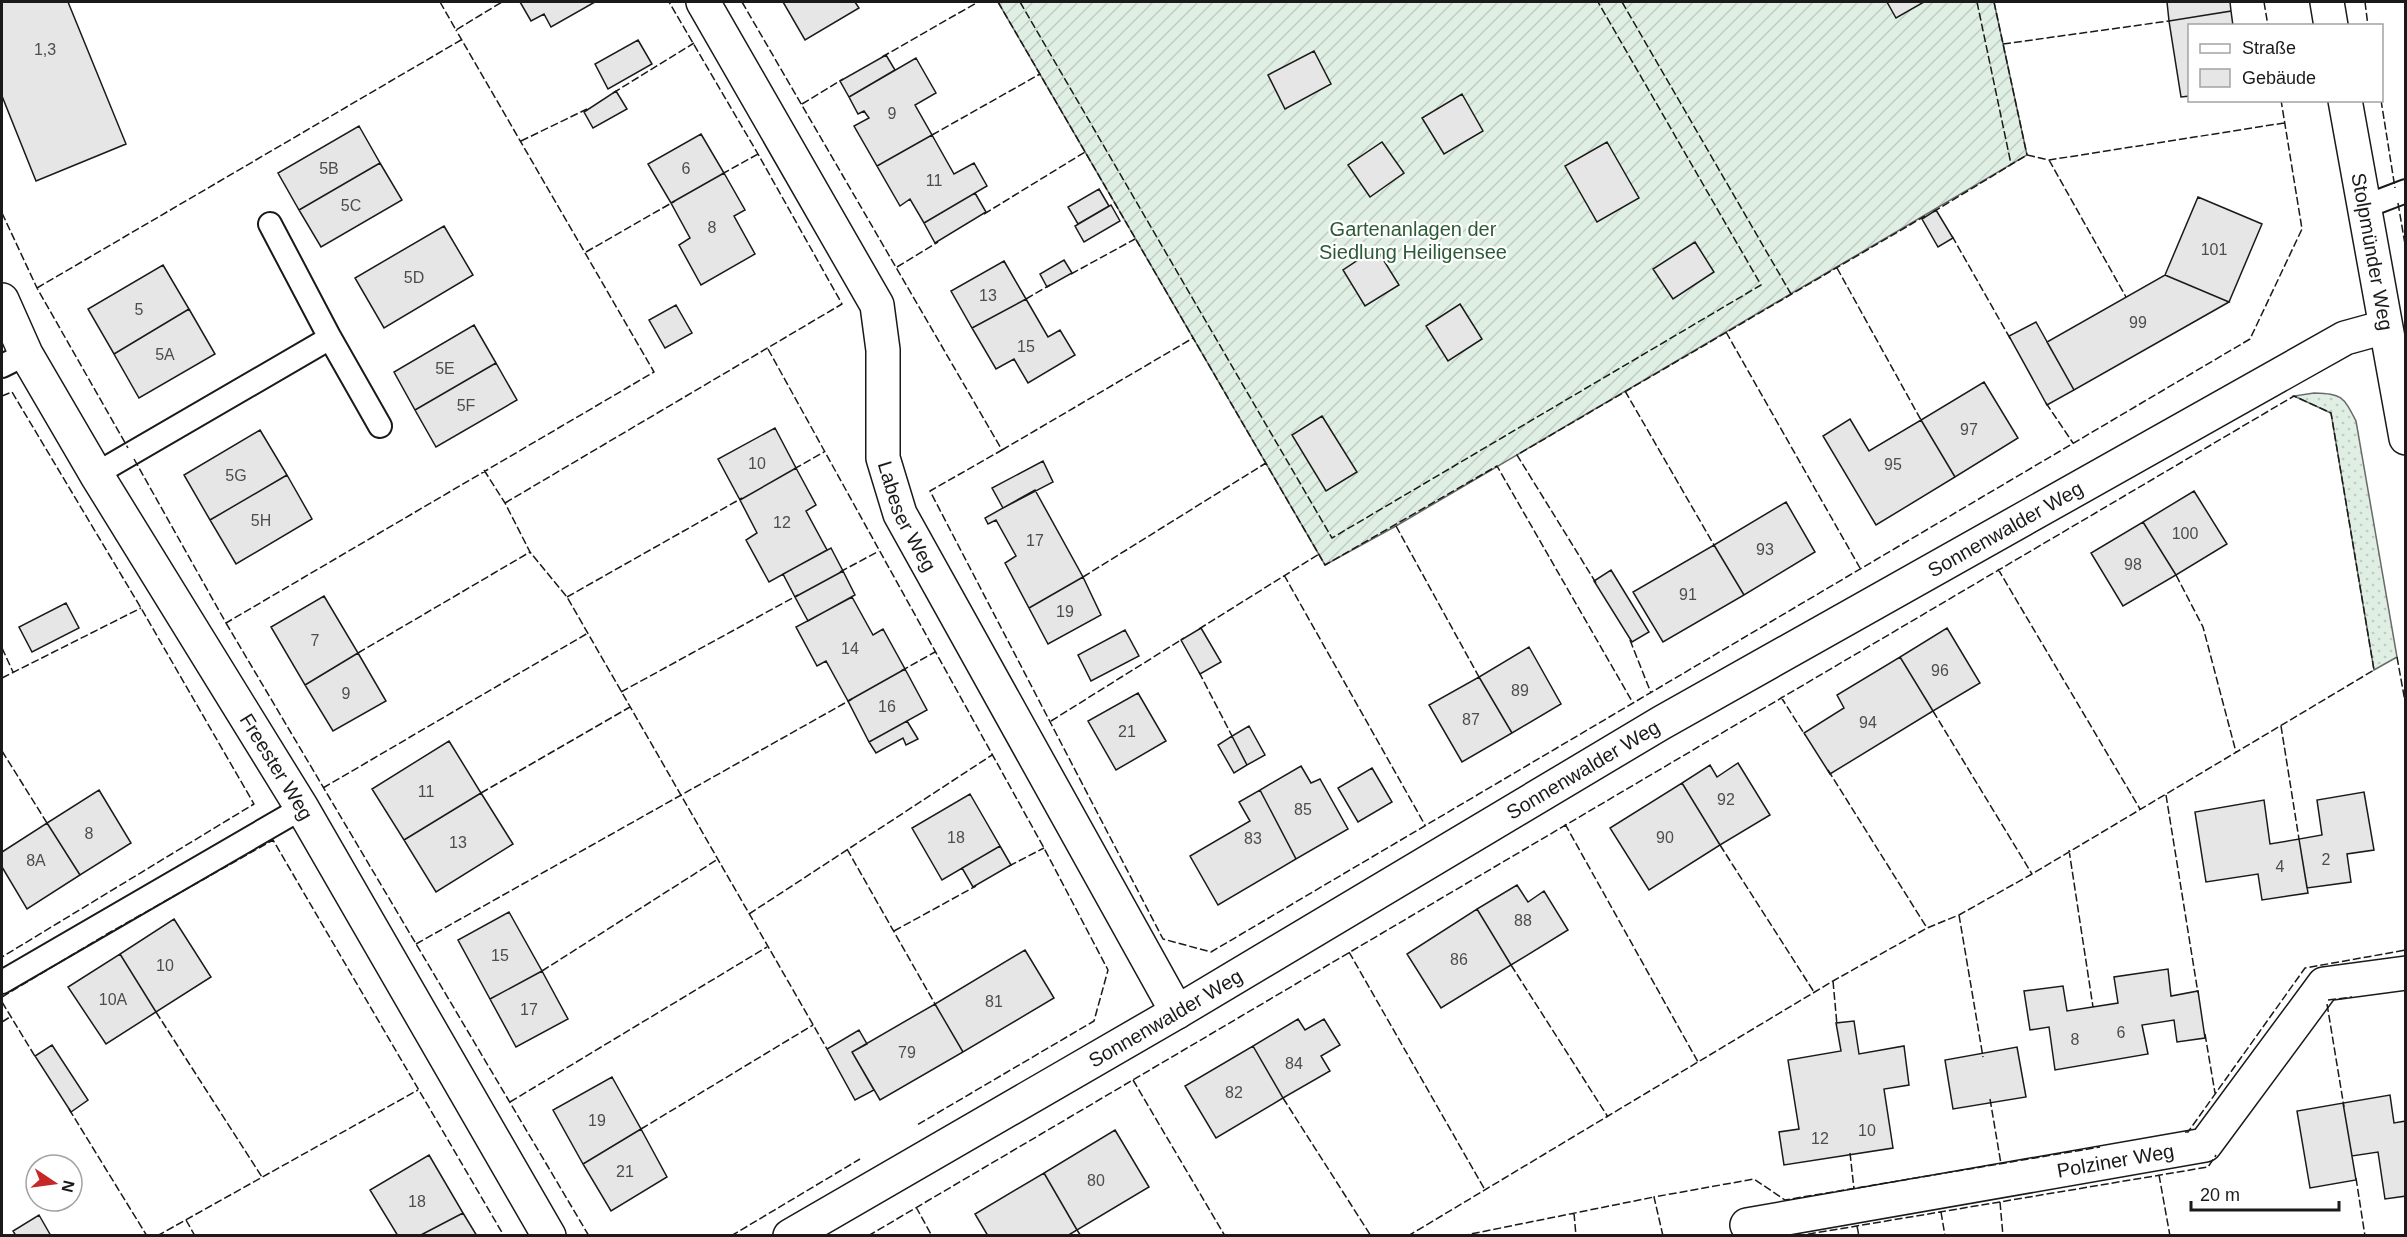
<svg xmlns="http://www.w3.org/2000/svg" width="2407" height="1237" font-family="Arial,sans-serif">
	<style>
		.grass { fill: url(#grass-dots); stroke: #6a6a6a; stroke-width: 1.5 }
		.garden { fill: url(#garden-furrows); stroke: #6a6a6a; stroke-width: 1.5 }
		.building { fill: #e6e6e6; stroke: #1a1a1a; stroke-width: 1.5 }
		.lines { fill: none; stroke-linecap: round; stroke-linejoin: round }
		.service-casing { stroke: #1a1a1a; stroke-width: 26 }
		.minor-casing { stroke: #1a1a1a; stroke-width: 36 }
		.service { stroke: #fff; stroke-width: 22 }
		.minor { stroke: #fff; stroke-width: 33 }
		.fence { stroke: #1a1a1a; stroke-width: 1.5; stroke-dasharray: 8 3; stroke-linecap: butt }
		.labels { text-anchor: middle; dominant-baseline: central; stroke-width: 4.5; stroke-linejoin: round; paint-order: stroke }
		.number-label { font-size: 16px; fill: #4d4d4d }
		.park-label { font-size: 20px; fill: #2b5a34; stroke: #fff }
		.street-label { font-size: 20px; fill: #1a1a1a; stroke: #fff }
	</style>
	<defs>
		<pattern id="grass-dots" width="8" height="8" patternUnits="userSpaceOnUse" patternTransform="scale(1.5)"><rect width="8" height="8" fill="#e0efe3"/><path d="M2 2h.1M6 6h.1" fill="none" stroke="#c0ccc2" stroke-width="1.8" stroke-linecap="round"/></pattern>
		<pattern id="garden-furrows" width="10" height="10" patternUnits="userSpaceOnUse" patternTransform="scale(1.5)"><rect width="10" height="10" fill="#e0efe3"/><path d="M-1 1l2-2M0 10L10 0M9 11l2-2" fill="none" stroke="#c0ccc2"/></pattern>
	</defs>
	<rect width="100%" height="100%" fill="#fff"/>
	<!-- grass -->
	<path class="grass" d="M2314,393C2342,394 2343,396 2356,421L2397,657L2374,670L2331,413L2294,396Z"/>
	<!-- garden -->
	<path class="garden" d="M998,2H1994L2027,155L1396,526L1325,565Z"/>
	<!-- building -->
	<path class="building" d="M2,2H68L126,144L36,181L2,96Z
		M520,2H595L551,27L544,14L531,21Z
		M783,2H855L859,8L805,40Z
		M1887,2H1924L1896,18Z
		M2167,2H2230L2231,11L2169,21Z
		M2231,11L2233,26H2190V96L2181,97L2169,21Z
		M638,40L652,64L608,89L595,64Z
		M1314,51L1331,84L1285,109L1268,75Z
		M886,55L895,70L849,97L840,81Z
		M916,58L936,93L915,105L932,135L877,166L854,126L869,118L864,111L858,114L849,97Z
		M616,91L627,109L593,128L584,112Z
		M1462,94L1483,131L1444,154L1422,118Z
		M359,126L380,163L299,210L278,173Z
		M701,134L724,173L671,203L648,164Z
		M932,135L954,174L974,163L987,186L924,223L910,199L900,206L877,166Z
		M1382,142L1404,173L1370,197L1348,165Z
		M1607,142L1639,198L1597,222L1565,166Z
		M380,163L402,200L321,247L299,210Z
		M724,173L745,210L734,216L755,254L701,285L679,245L690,238L671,203Z
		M1099,189L1109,206L1078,224L1068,207Z
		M975,193L986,212L935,243L924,223Z
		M2198,197L2262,224L2229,302L2165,275Z
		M1111,205L1120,221L1084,242L1075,226Z
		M1936,210L1953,238L1938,247L1922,219Z
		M444,226L473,275L384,328L355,278Z
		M1695,242L1714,272L1673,299L1653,269Z
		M1376,248L1399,285L1365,306L1343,270Z
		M1064,260L1072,273L1047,287L1040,274Z
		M1004,261L1026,299L972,328L951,291Z
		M163,265L189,309L114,354L88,309Z
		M2165,275L2229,302L2074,390L2047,342Z
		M1026,299L1048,337L1060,330L1075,355L1028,383L1014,359L996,369L972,328Z
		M1460,304L1482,339L1448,361L1426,326Z
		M676,305L692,333L665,348L649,320Z
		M189,309L215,354L139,398L114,354Z
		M2036,322L2074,390L2047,405L2009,336Z
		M474,325L496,363L415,410L394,372Z
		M496,363L517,400L436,447L415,410Z
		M1984,382L2018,438L1955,477L1921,420Z
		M1322,416L1357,472L1326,491L1292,435Z
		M1850,419L1869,451L1921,420L1955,477L1876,525L1823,436Z
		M775,428L796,468L740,500L718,459Z
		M260,430L287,475L210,520L184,475Z
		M1043,461L1053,482L1003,508L992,488Z
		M796,468L816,505L806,511L827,550L769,582L746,540L757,533L740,500Z
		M287,475L312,519L236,564L210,520Z
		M1035,490L1083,577L1029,608L1005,563L1016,556L996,520L988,524L985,518Z
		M2194,491L2227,544L2176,575L2143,522Z
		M1786,502L1815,552L1744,595L1714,545Z
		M2143,522L2176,575L2123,606L2091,553Z
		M1714,545L1744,595L1663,642L1633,592Z
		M831,548L843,571L795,597L783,574Z
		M1611,570L1649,632L1632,642L1594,581Z
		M843,571L855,595L808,621L795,597Z
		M1083,577L1101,615L1048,644L1029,608Z
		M324,596L358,653L305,685L271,627Z
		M852,597L873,635L883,629L905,669L848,701L826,661L817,666L796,627Z
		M66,603L79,628L32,652L19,627Z
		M1201,628L1221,662L1200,674L1181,640Z
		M1947,628L1980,683L1933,711L1900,657Z
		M1125,630L1139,656L1091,681L1078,655Z
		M1529,647L1561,704L1512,733L1479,677Z
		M358,653L386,701L333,731L305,685Z
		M1900,657L1933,711L1830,774L1804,733L1844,708L1837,695Z
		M905,669L927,710L869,742L848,701Z
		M1479,677L1512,733L1462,762L1429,705Z
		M1138,693L1166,741L1116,770L1088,721Z
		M907,721L918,739L906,745L903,738L876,753L869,742Z
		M1249,726L1265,755L1247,765L1232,736Z
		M1232,736L1247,765L1234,773L1218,745Z
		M449,741L481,793L404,840L372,789Z
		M1738,763L1770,815L1720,845L1682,783L1710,765L1717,777Z
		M1301,766L1311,783L1320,779L1348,829L1296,859L1260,790Z
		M1372,768L1392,802L1358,822L1338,788Z
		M1682,783L1720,845L1649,890L1610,828Z
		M99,790L131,843L80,875L47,823Z
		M1260,790L1296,859L1218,905L1190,856L1250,821L1239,802Z
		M2364,792L2374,850L2347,854L2351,882L2307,888L2299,839L2322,835L2317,800Z
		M481,793L513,844L436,892L404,840Z
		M970,794L1000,846L942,880L912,828Z
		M2264,800L2270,844L2299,839L2308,893L2262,900L2258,874L2206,882L2195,812Z
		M47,823L80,875L27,909L2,867V852Z
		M1000,846L1011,865L973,887L962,868Z
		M1517,885L1528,902L1544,891L1568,930L1511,965L1477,909Z
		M1477,909L1511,965L1441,1008L1407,954Z
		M509,912L542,971L490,999L458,940Z
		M174,919L211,977L156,1012L120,954Z
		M1025,950L1054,998L963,1052L935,1004Z
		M120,954L156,1012L106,1044L68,987Z
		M2168,969L2171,996L2198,991L2205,1038L2177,1042L2174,1020L2142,1025L2148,1054L2055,1070L2049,1027L2030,1030L2024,991L2063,986L2067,1011L2118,1003L2114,977Z
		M542,971L568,1019L516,1047L490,999Z
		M935,1004L963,1052L880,1100L852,1052Z
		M1298,1019L1305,1030L1324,1019L1340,1045L1321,1056L1330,1071L1283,1098L1253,1046Z
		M1854,1021L1859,1054L1904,1046L1909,1085L1884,1089L1893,1148L1784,1165L1779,1132L1799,1129L1788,1060L1841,1051L1836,1023Z
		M859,1030L867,1044L852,1052L874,1090L855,1100L827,1049Z
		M52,1045L88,1100L71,1112L35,1056Z
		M1253,1046L1283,1098L1216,1138L1185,1086Z
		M2017,1047L2026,1097L1953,1109L1945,1060Z
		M612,1077L641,1129L583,1164L553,1110Z
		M2390,1095L2394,1123L2406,1121V1196L2385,1199L2378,1152L2352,1156L2343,1103Z
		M2343,1103L2356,1180L2310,1188L2297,1111Z
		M641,1129L667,1177L611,1211L583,1164Z
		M1115,1130L1149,1187L1077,1230L1044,1173Z
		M429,1155L463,1213L419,1236H398L370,1190Z
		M1044,1173L1077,1230L1067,1236H988L975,1214Z
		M463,1213L477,1236H419Z
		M39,1215L51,1236H16L13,1231Z"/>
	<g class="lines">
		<defs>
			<path id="service" d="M2364,207L2406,191
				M270,224L330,338L380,426
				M2,366L26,354
				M96,474L330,338
				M2,982L302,808"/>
			<g id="minor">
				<path id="s1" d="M703,2L877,305L883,350V458L900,514L1177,1012"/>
				<path d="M2327,2L2331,26"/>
				<path id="s2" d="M2345,100L2406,438"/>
				<path id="s3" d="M2,300L26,354L96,474L302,808L549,1236"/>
				<path id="s4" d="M1747,1225L2205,1145L2324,984L2406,973"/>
				<path id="s5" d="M790,1236L1177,1012L1661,723L2345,338L2385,327"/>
			</g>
		</defs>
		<!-- service casing -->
		<use href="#service" class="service-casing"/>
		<!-- minor casing -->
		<use href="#minor" class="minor-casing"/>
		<!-- service -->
		<use href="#service" class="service"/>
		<!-- minor -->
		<use href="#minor" class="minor"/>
		<!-- fence -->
		<path class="fence" d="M440,2L456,30L502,2
			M742,2L1002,450L930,491L1163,939L1211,952L2250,339L2302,229L2281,100
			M998,2L1325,565L1497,466L1633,703
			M1020,2L1332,538L1761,285L1598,2
			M1622,2L1791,294
			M1977,2L2011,164
			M1994,2L2027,155
			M2264,2L2268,26
			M2365,2L2368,26
			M2003,44L2169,21
			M882,57L978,2
			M613,93L694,43
			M2381,100L2395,188
			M802,104L843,79
			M932,135L1040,74
			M521,141L587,109
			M2049,160L2126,297
			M722,174L758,154
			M2398,203L2406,250
			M1933,212L2027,155L2049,160L2284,123
			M2,213L37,288L128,448
			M984,214L1085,152
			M1952,236L2011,340
			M586,252L675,201
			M897,267L938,242
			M1837,268L1921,420
			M1071,274L1135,239
			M37,288L461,40
			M1026,299L1050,285
			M1726,332L1860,568
			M768,349L1044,848L1108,970L1094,1021L917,1125
			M1625,391L1714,545
			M2,396L12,392L141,608L254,804L2,957
			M2046,403L2073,443
			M1002,450L1193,338
			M134,459L226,623L654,372L456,30
			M794,469L824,452
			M484,470L505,503L530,552L567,597L827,1049
			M505,503L842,304L758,154L669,2
			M1396,526L1479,677
			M1998,569L2140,809
			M840,572L879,551
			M1284,575L1425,825
			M2176,575L2203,627L2236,752
			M1083,577L1266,463
			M1596,583L1517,455L1925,216
			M567,597L742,498
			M226,623L589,1236
			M1199,629L1319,554
			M1630,640L1651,693
			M2,648L13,672
			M358,653L530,552
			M2397,657L2406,707
			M901,671L935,652
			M1199,672L1232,736
			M2,678L141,608
			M621,692L798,595
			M1781,697L1805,735
			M1933,711L2032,874
			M1051,721L1184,638
			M2281,726L2299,839
			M2,751L47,823
			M1828,770L1927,928
			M323,788L588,633
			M481,793L630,707
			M2166,795L2198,993
			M1565,824L1698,1062
			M1720,845L1814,992
			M847,849L935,1004
			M2069,850L2093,1007
			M1009,866L1044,848
			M749,914L992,755
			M1959,915L1983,1057
			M894,931L976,886
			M416,944L852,699
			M1349,952L1485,1190
			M1511,965L1608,1117
			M542,971L718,859
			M1833,981L1837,1025
			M2,997L107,934L273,840L504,1236
			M2328,1000L2352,997
			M2,1002L36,1058
			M2327,1004L2344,1107
			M156,1012L262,1177
			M2,1022L10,1017
			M2205,1034L2215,1093
			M1133,1080L1225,1236
			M1283,1098L1371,1236
			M1990,1099L2001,1164
			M510,1102L767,947
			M69,1109L147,1236
			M641,1129L813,1025
			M2185,1132H2188L2305,968L2406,950
			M1850,1153L1854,1189
			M2159,1175L2170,1236
			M2356,1178L2365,1236
			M2000,1202L2003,1236
			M916,1207L932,1236
			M1941,1212L1945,1236
			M1574,1213L1576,1236
			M186,1220L195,1236
			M1857,1226L1859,1236
			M1077,1230L1081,1236
			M2,1233L3,1236
			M157,1236L418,1090
			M731,1236L860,1159
			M868,1236L2294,396L2331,413L2374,670L2032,874L1959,915L1927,928L1833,981L1408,1236
			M1461,1236L1654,1197
			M1663,1236L1654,1197L1754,1179L1785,1200L2100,1147
			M1797,1236L2208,1167L2216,1155"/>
	</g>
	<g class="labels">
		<!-- number labels -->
		<g class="number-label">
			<text x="45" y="49">1,3</text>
			<text x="892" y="113">9</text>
			<text x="329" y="168">5B</text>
			<text x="686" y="168">6</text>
			<text x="934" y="180">11</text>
			<text x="351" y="205">5C</text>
			<text x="712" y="227">8</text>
			<text x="2214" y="249">101</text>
			<text x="414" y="277">5D</text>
			<text x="988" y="295">13</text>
			<text x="139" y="309">5</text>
			<text x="2138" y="322">99</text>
			<text x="1026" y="346">15</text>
			<text x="165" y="354">5A</text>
			<text x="445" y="368">5E</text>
			<text x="466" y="405">5F</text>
			<text x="1969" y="429">97</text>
			<text x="757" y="463">10</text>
			<text x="1893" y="464">95</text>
			<text x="236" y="475">5G</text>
			<text x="261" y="520">5H</text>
			<text x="782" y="522">12</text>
			<text x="2185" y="533">100</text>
			<text x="1035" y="540">17</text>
			<text x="1765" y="549">93</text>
			<text x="2133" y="564">98</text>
			<text x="1688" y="594">91</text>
			<text x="1065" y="611">19</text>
			<text x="315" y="640">7</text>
			<text x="850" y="648">14</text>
			<text x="1940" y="670">96</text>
			<text x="1520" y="690">89</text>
			<text x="346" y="693">9</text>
			<text x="887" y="706">16</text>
			<text x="1471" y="719">87</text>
			<text x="1868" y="722">94</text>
			<text x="1127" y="731">21</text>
			<text x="426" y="791">11</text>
			<text x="1726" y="799">92</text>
			<text x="1303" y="809">85</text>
			<text x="89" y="833">8</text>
			<text x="956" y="837">18</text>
			<text x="1665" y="837">90</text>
			<text x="1253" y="838">83</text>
			<text x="458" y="842">13</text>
			<text x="2326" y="859">2</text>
			<text x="36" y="860">8A</text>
			<text x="2280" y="866">4</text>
			<text x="1523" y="920">88</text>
			<text x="500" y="955">15</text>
			<text x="1459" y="959">86</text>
			<text x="165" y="965">10</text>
			<text x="113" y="999">10A</text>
			<text x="994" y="1001">81</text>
			<text x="529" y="1009">17</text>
			<text x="2121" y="1032">6</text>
			<text x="2075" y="1039">8</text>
			<text x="907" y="1052">79</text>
			<text x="1294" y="1063">84</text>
			<text x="1234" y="1092">82</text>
			<text x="597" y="1120">19</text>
			<text x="1867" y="1130">10</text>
			<text x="1820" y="1138">12</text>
			<text x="625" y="1171">21</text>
			<text x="1096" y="1180">80</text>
			<text x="417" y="1201">18</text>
		</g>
		<!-- park labels -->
		<g class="park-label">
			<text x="1413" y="229">Gartenanlagen der<tspan x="1413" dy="23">Siedlung Heiligensee</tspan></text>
		</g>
		<!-- street labels -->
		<g class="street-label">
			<text stroke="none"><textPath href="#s2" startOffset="154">Stolpmünder Weg</textPath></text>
			<text stroke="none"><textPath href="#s1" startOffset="566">Labeser Weg</textPath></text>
			<text stroke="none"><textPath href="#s5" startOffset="1406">Sonnenwalder Weg</textPath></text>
			<text stroke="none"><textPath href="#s3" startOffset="542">Freester Weg</textPath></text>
			<text stroke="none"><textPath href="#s5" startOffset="920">Sonnenwalder Weg</textPath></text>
			<text stroke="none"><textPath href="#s5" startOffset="434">Sonnenwalder Weg</textPath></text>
			<text stroke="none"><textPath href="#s4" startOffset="374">Polziner Weg</textPath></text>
		</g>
	</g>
	<!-- border -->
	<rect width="2407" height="1237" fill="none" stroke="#1a1a1a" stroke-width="6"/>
	<!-- legend -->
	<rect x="2188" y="24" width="195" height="78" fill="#ffffff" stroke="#a3a3a3" stroke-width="1.5"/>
	<rect x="2200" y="44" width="30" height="9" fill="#ffffff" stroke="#a3a3a3" stroke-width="1.5"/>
	<text x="2242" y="54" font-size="18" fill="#1a1a1a">Straße</text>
	<rect x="2200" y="69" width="30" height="18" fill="#e6e6e6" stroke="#a3a3a3" stroke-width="1.5"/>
	<text x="2242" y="84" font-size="18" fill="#1a1a1a">Gebäude</text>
	<!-- north arrow -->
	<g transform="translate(54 1183) rotate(103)"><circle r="28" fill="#ffffff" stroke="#a3a3a3" stroke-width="1.5"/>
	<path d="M0-4.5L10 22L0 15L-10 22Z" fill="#c62828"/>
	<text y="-9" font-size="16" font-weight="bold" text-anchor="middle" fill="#1a1a1a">N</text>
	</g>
	<!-- scale -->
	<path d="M2191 1201v9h148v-9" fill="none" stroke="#1a1a1a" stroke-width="3"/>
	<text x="2200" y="1201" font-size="18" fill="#1a1a1a" stroke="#ffffff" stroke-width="4.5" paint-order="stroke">20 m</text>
</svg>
